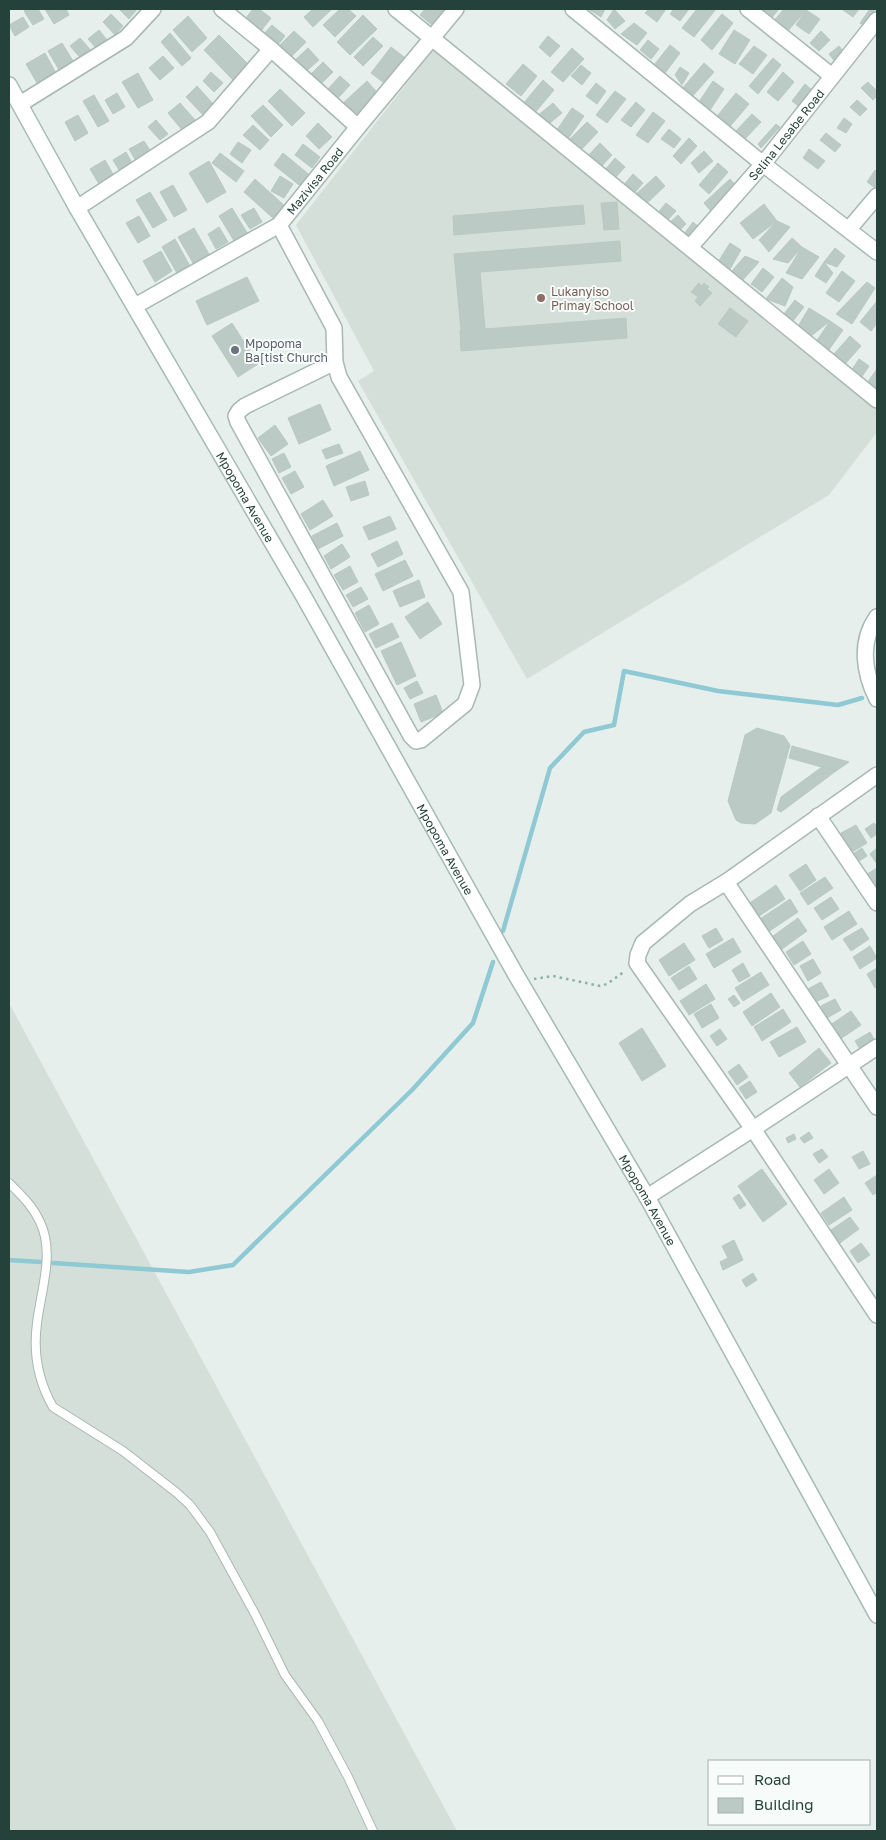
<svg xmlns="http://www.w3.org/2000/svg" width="886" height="1840" font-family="'Golos Text',sans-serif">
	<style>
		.built { fill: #d4dfda }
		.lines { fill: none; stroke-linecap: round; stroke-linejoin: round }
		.stream { stroke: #8ec9d4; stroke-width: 4.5 }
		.building { fill: #bbcac4; stroke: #b8c9c2 }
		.lane-casing { stroke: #a8b8b2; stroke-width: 10 }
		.street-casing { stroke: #a8b8b2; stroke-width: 18 }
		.secondary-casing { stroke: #a4bbb3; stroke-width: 18 }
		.path { stroke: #86b3a5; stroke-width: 2.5; stroke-dasharray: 2.5 4; stroke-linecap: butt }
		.lane { stroke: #fff; stroke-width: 8 }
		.street { stroke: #fff; stroke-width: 15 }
		.secondary { stroke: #fff; stroke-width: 15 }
		.education-dot { fill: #8d6e63; stroke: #f7fbf9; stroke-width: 2 }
		.worship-dot { fill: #6b7280; stroke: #f7fbf9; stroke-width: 2 }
		.labels { text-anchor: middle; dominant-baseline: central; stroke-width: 4; stroke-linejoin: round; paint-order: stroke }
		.street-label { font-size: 12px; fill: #24423a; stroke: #f7fbf9 }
		.education-label { font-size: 12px; fill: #785e54; stroke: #f7fbf9; text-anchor: start }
		.worship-label { font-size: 12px; fill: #5b616d; stroke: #f7fbf9; text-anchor: start }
	</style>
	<rect width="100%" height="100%" fill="#e6efeb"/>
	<!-- built -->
	<path class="built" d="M435,47L877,404V432L829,495L527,679L358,381L374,371L296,225Z
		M9,1003L457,1831H9Z"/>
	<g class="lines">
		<!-- stream -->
		<path class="stream" d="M503,931L550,768L584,732L614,725L624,671L718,691L838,705L862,698
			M9,1260L41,1262
			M53,1263L189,1272L233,1265L412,1090L473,1023L493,962"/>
	</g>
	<!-- building -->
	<path class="building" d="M29,9H38L44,19L33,25L24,11Z
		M45,9H66L69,15L54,24Z
		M119,9H137L129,19Z
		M253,9H259L271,18L258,35L242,23Z
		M313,9H332L313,27L304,17Z
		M340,9H348L356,16L335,37L323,25Z
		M425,9H445L432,25L420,15Z
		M588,9H605L601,17Z
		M614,9L625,21L615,29L607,20Z
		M649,9H666L657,22L645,13Z
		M674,9H689L680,21L670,14Z
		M697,9H716L694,37L682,28Z
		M758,9H779L769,21Z
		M784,9L806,10L786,33L773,22Z
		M844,9H859L853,17L843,10Z
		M870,9L877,12V14L868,28L860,23Z
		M806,10L820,19L809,34L796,25Z
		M111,14L123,26L115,35L103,22Z
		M722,14L733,23L712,50L701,40Z
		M363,15L377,29L350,55L337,42Z
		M188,16L207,38L192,52L173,30Z
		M23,17L29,27L15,36L9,25Z
		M634,23L647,33L637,45L621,34Z
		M272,25L285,36L277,46L263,35Z
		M99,30L107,40L97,49L88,39Z
		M734,30L750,40L735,64L719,54Z
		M294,31L306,42L290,58L279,46Z
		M821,31L830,40L819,51L810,43Z
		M170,33L191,58L182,66L161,42Z
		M219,35L248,64L233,80L204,50Z
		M548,36L560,46L550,57L539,47Z
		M373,37L383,46L363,66L354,57Z
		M80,38L94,54L84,62L70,46Z
		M648,40L659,49L651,59L640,50Z
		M62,43L76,66L62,75L48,51Z
		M670,45L680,53L665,73L654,65Z
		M754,46L767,55L753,74L739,64Z
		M839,46L846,55L836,63L829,54Z
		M391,47L408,60L388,86L371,73Z
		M308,48L319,60L303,74L293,62Z
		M572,48L584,59L563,82L551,72Z
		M45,53L58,77L40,88L26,64Z
		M163,56L174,68L160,80L149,68Z
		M773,58L781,65L758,94L749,86Z
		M323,62L333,72L318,87L308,77Z
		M704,63L714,72L690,99L681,90Z
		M523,64L537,76L521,96L506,84Z
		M581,65L591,73L582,85L571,76Z
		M680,67L689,73L682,85L675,75Z
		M211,72L223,83L214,92L203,81Z
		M783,72L794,82L778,101L767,92Z
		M138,73L153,100L138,108L122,82Z
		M340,76L350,85L338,98L328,89Z
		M543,80L554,90L533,115L522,105Z
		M367,81L381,97L355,120L341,105Z
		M713,81L724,89L710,110L699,102Z
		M868,82L877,91V96L873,100L861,88Z
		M596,83L606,91L597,104L586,96Z
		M805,84L815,93L802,109L792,101Z
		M197,86L214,105L203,115L186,97Z
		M280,89L305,113L292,126L268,101Z
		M615,91L626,99L607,123L596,115Z
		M117,93L125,107L113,114L105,100Z
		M736,93L749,104L727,130L714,120Z
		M94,95L109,121L98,127L83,101Z
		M857,100L867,109L860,116L850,107Z
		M636,102L645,110L631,127L621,120Z
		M180,103L195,120L183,131L168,113Z
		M553,103L562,113L545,127L536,117Z
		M263,105L283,125L271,137L251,116Z
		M572,108L584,116L568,139L557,130Z
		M653,112L665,121L648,143L636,135Z
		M752,114L761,122L744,140L735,132Z
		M78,115L88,133L75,141L65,122Z
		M844,118L852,124L846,133L837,128Z
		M156,120L168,134L160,140L148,127Z
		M587,122L598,132L580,151L569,140Z
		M318,123L332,137L319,149L306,136Z
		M776,124L780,127L761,148L758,144Z
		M253,125L269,140L260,150L243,135Z
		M669,129L681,139L674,148L661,139Z
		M826,133L841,145L835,152L820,140Z
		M689,138L697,146L681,164L673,156Z
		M144,141L151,152L136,161L129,149Z
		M238,142L251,150L242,163L230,154Z
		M600,143L612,155L597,171L585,159Z
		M303,144L320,157L312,168L295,155Z
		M809,149L825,161L818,169L803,158Z
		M704,151L713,161L699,173L691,163Z
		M126,152L132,163L119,170L113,160Z
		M220,153L244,171L236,182L212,163Z
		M283,153L312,177L303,188L274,165Z
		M615,158L625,167L615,178L605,170Z
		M105,160L114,176L99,184L90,169Z
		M209,161L226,192L207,203L189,173Z
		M718,163L728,172L709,194L699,185Z
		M875,170L877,172V185L875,188L867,182Z
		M633,174L643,183L631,197L621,188Z
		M280,176L293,184L284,198L271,191Z
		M656,176L665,186L645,205L636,194Z
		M255,179L286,207L275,220L244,192Z
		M730,179L737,187L710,210L704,203Z
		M173,185L187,210L174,217L160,192Z
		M150,192L167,220L153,228L136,200Z
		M617,202L619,229L604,230L601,203Z
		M666,203L676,211L664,224L655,216Z
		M764,204L777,221L753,239L740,223Z
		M583,205L585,224L454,235L453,216Z
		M232,208L249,236L236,244L219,216Z
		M254,208L262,222L250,229L241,215Z
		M678,215L686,224L677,233L668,224Z
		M139,216L150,236L138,243L126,223Z
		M777,221L790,227L769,252L759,240Z
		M693,222L701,229L692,241L684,234Z
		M219,227L228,242L216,249L208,234Z
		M194,228L213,261L197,270L178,237Z
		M792,238L802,247L788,263L773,259Z
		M175,239L191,268L178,275L162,247Z
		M620,241L621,261L480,272L485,329L626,318L627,338L461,351L460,331H461L454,254Z
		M730,243L741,250L730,269L718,262Z
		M802,247L819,257L802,279L786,273Z
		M835,248L845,256L837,267L824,262Z
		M161,251L172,271L155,282L143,261Z
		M745,256L759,262L742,281L731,272Z
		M824,262L833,273L826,283L815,276Z
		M763,268L774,277L762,292L751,284Z
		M842,271L855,281L839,302L826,293Z
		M247,277L259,301L207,325L196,301Z
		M782,278L793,287L785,306L766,299Z
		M867,282L875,288L852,324L836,314Z
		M699,283L702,286L704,283L709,287L707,289L712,293L700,306L695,301L698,297L691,292Z
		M795,300L804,307L793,321L784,314Z
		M877,301V323L871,331L860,322Z
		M730,308L748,321L736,337L718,324Z
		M809,308L830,321L811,336L797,328Z
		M830,321L843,330L828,351L816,342Z
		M232,323L258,364L238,377L212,336Z
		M850,336L861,346L845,364L834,354Z
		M859,359L869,366L861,378L851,371Z
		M877,369V386L875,389L867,383Z
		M320,404L331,430L299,444L288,418Z
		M275,425L288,444L271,456L258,438Z
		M339,444L343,453L326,459L322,450Z
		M360,451L369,470L334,486L326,466Z
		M284,453L291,467L279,473L272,459Z
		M295,471L304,487L291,494L282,478Z
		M365,481L369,495L351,501L346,487Z
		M323,500L333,516L310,530L301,514Z
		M390,516L396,529L369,540L363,527Z
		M337,523L343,536L318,549L312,536Z
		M397,541L403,554L378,567L371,554Z
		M342,544L350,557L331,569L324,556Z
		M405,560L413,576L383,591L375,574Z
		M350,566L358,582L343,590L334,575Z
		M419,580L425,597L400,607L393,591Z
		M361,587L368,599L353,607L346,595Z
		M428,602L442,624L420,639L405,617Z
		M369,605L379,624L365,632L355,613Z
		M392,623L399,637L376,648L369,634Z
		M401,642L416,676L397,685L381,651Z
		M417,681L423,693L410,699L404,688Z
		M436,695L443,713L421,722L414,704Z
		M757,728L784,736L790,745L771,813L755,824L741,823L736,820L728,801L745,735Z
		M792,746L849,762L836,771L789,758Z
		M822,767L836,771L781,812L777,810L781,797Z
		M874,823L877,827V834L871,838L865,829Z
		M856,825L867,843L852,852L841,833Z
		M862,848L867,856L856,863L851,855Z
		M877,848V864L870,854Z
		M806,864L816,880L800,891L789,875Z
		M877,868V887L872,890L864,876Z
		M825,877L833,888L808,905L800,893Z
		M776,885L785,899L756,918L747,905Z
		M831,897L839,909L822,920L814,908Z
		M790,899L798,912L768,932L760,919Z
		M849,911L857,924L832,940L824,927Z
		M798,918L807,931L782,949L773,936Z
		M716,928L723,940L709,948L702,936Z
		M862,928L869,939L851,951L843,939Z
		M733,938L741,952L714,968L706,954Z
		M803,941L811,954L794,965L786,952Z
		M684,943L695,960L669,976L659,960Z
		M870,946L877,958L860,969L853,957Z
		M813,959L821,973L808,981L800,966Z
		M743,963L750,976L739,982L732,970Z
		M689,966L697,979L679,990L671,978Z
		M877,968V987L875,988L867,974Z
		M761,972L769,985L743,1001L735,988Z
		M821,982L829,996L815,1002L808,989Z
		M706,984L715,999L689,1015L680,1001Z
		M771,993L780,1007L752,1026L743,1012Z
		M734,995L740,1003L734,1007L728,999Z
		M835,999L841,1010L827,1018L821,1006Z
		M711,1004L719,1018L702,1028L694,1014Z
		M783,1009L791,1022L762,1041L754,1027Z
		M851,1011L861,1025L836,1042L827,1027Z
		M797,1027L806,1042L779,1057L770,1042Z
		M642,1028L666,1066L642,1081L619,1043Z
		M720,1029L727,1039L717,1046L710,1036Z
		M870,1032L877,1045L863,1054L855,1041Z
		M819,1048L831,1063L800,1087L789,1073Z
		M739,1064L748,1077L737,1085L728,1072Z
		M750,1081L757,1092L746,1099L739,1088Z
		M809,1132L813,1138L804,1143L800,1138Z
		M794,1134L796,1139L788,1143L786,1138Z
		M822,1149L828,1157L819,1163L813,1154Z
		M863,1151L870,1164L859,1169L852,1157Z
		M762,1169L787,1204L763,1222L738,1186Z
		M829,1169L839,1183L824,1194L814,1180Z
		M877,1175V1192L873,1195L865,1183Z
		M739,1194L746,1205L740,1209L733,1198Z
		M844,1197L852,1210L829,1225L821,1213Z
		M850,1217L859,1229L837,1245L828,1232Z
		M734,1240L743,1260L723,1270L720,1262L728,1258L722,1246Z
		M861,1243L870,1255L858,1263L850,1251Z
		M753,1273L757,1280L746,1287L742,1280Z"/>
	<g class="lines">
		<defs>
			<path id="lane" d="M9,1183C21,1195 33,1206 40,1222C55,1253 41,1290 37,1323C33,1353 38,1381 53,1407L123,1451L177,1493L190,1505L210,1532L255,1614L285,1675L318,1721L348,1777L373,1831"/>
			<g id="street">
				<path d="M222,9L271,49L358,127"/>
				<path d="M396,9L877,400"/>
				<path d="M573,9L763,164L877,252"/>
				<path d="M748,9L832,76"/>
				<path d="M20,104L126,38L153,9"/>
				<path d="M77,208L208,122L271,49"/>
				<path d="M279,225L334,328L335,362L339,377L461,592L472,685L465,704L421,740L416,741L411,736L238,422L236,416L239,411L245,406L335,362"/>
				<path d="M849,229L877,196"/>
				<path id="s1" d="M690,247L763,164L877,20"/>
				<path id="s2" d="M135,306L279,225L358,127L456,9"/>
				<path d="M877,617C859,642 864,673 877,699"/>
				<path d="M877,775L726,882L690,904L643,943L638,955L637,963L753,1129L877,1315"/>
				<path d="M818,816L877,903"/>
				<path d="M726,882L877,1107"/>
				<path d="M647,1197L753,1129L877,1047"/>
			</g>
			<g id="secondary">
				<path id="s3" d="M9,85L77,208L304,597L516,975L647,1197L877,1615"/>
			</g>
		</defs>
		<!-- lane casing -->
		<use href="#lane" class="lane-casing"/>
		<!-- street casing -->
		<use href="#street" class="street-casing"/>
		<!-- secondary casing -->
		<use href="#secondary" class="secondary-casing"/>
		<!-- path -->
		<path class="path" d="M534,979L553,976L600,986L607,984L625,971"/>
		<!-- lane -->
		<use href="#lane" class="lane"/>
		<!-- street -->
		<use href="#street" class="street"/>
		<!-- secondary -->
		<use href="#secondary" class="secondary"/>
	</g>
	<!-- markers -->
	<circle class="education-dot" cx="541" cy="298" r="5"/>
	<circle class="worship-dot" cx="235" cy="350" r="5"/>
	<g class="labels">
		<!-- street labels -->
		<g class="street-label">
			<text stroke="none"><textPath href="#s1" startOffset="148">Selina Lesabe Road</textPath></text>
			<text stroke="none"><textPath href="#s2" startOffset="222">Mazivisa Road</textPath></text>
			<text stroke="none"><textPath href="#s3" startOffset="475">Mpopoma Avenue</textPath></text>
			<text stroke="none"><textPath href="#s3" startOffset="880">Mpopoma Avenue</textPath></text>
			<text stroke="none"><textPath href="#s3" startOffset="1285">Mpopoma Avenue</textPath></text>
		</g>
		<!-- education labels -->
		<g class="education-label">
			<text x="551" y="291">Lukanyiso<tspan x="551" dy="14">Primay School</tspan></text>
		</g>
		<!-- worship labels -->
		<g class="worship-label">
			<text x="245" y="343">Mpopoma<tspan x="245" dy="14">Ba[tist Church</tspan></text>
		</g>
	</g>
	<!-- border -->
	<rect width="886" height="1840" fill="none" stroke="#24423a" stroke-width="20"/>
	<!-- legend -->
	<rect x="708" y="1760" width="162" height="65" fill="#f7fbf9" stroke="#a3b1ad"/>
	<rect x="718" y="1776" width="25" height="8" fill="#ffffff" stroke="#a3b1ad"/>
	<text x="754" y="1785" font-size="15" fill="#24423a">Road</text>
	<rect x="718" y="1798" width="25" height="15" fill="#bbcac4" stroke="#a3b1ad"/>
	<text x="754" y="1810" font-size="15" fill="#24423a">Building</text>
</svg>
